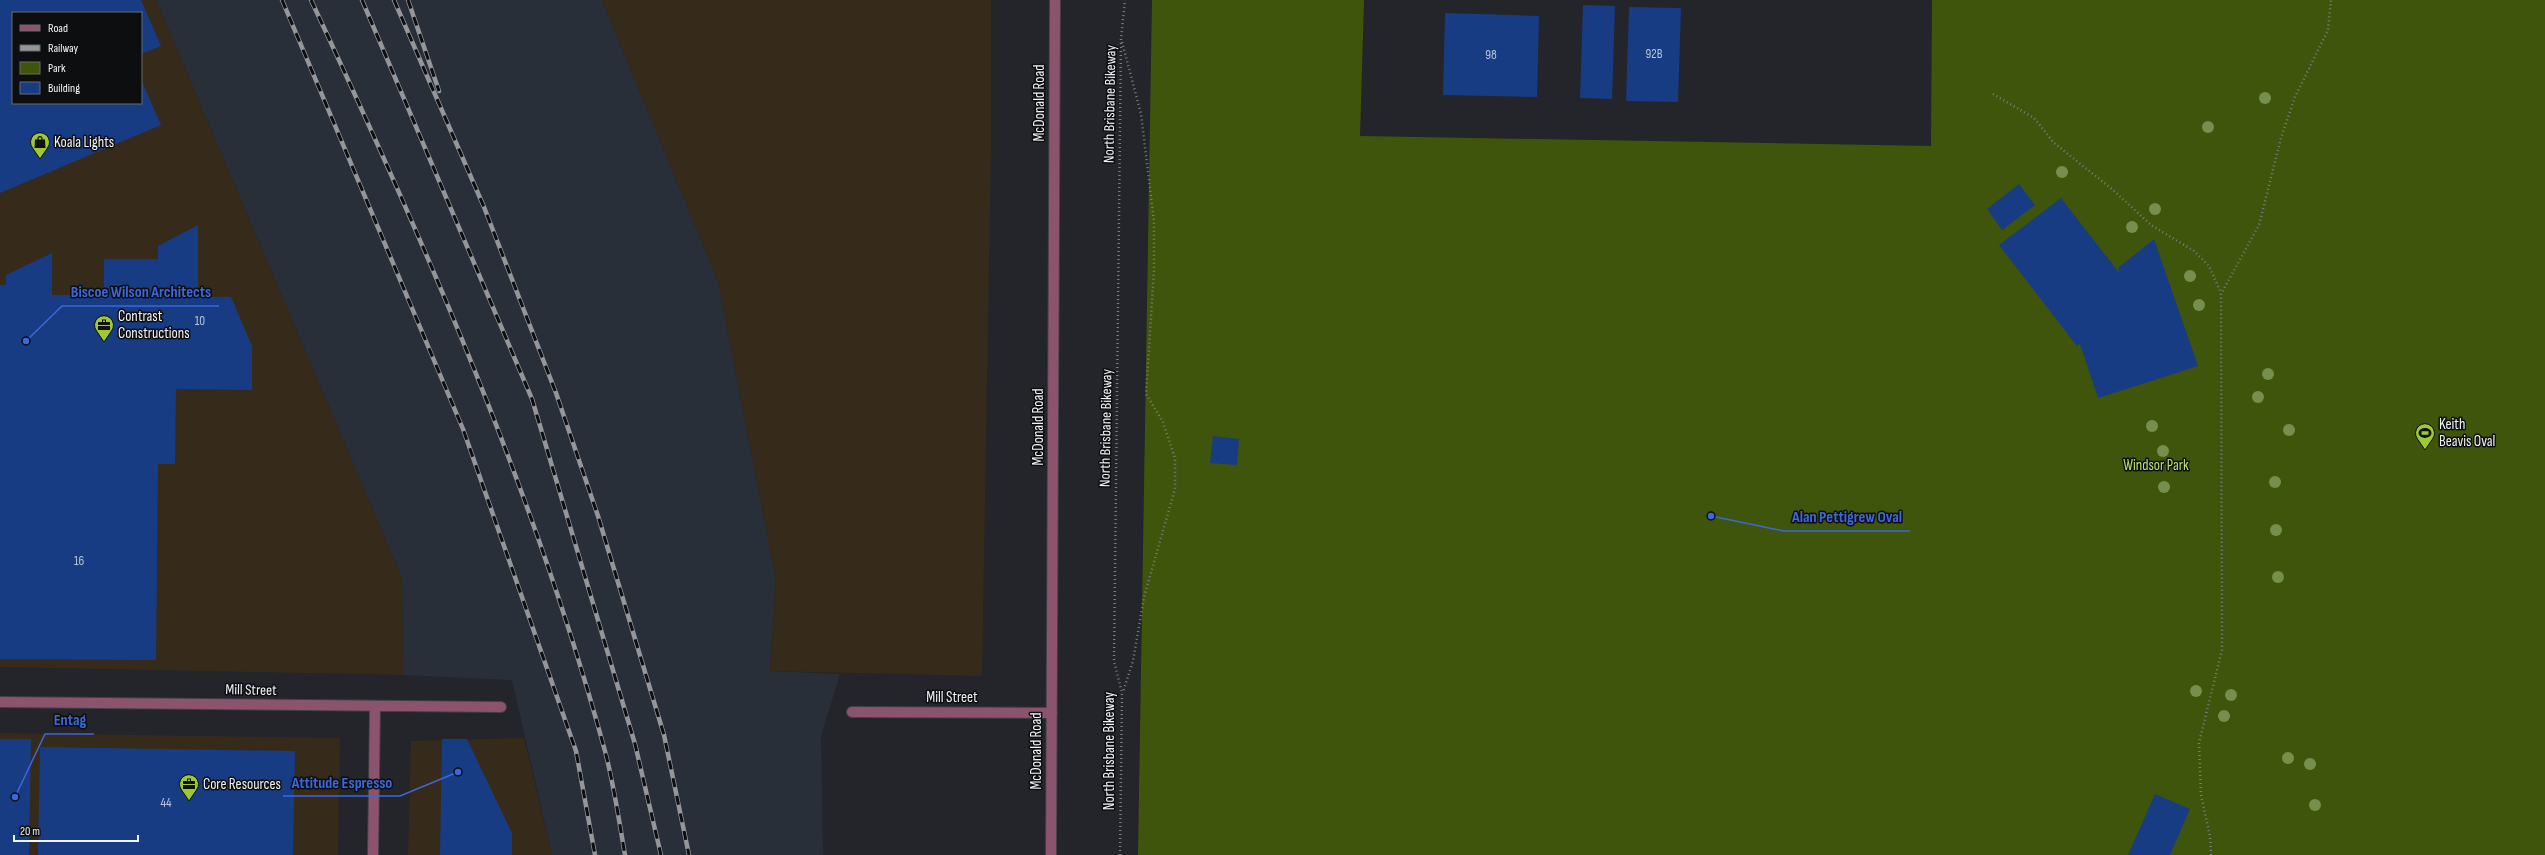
<svg xmlns="http://www.w3.org/2000/svg" width="2545" height="855" font-family="'Sofia Sans Condensed',sans-serif">
	<style>
		.built { fill: #292f38 }
		.industrial { fill: #362a1b; fill-rule: evenodd }
		.green { fill: #3f550b }
		.building { fill: #173c83 }
		.lines { fill: none; stroke-linecap: round; stroke-linejoin: round }
		.street-casing { stroke: #404247; stroke-width: 12 }
		.path { stroke: #7b7d81; stroke-width: 2.5; stroke-dasharray: 1 3; stroke-linecap: butt }
		.street { stroke: #8c536f; stroke-width: 10 }
		.rail-casing { stroke: #94969a; stroke-width: 4.5 }
		.rail { stroke: #0d0e10; stroke-width: 3; stroke-dasharray: 9; stroke-linecap: butt }
		.tree { fill: #768e4e }
		.labels { text-anchor: middle; dominant-baseline: central; stroke-width: 3; stroke-linejoin: round; paint-order: stroke }
		.number-label { font-size: 13px; fill: #bac5d9 }
		.street-label { font-size: 15px; fill: #f1f3f6; stroke: #0d0e10 }
		.poi-label { font-size: 15px; fill: #f1f3f6; stroke: #0d0e10; text-anchor: start }
		.park-label { font-size: 15px; fill: #bae46b; stroke: #0d0e10 }
		.leader { fill: none; stroke: #3d67dc; stroke-width: 1.5 }
		.callout-dot { fill: #3d67dc; stroke: #0d0e10; stroke-width: 1.5 }
		.callout-label { font-size: 16px; text-anchor: middle; font-weight: bold; fill: #3d67dc; stroke: #0d0e10; stroke-width: 3; stroke-linejoin: round; paint-order: stroke }
	</style>
	<rect width="100%" height="100%" fill="#23252a"/>
	<!-- built -->
	<path class="built" d="M156,0H602L718,281L776,580L770,671L840,674L821,736L823,855H552L512,680L403,675L402,578Z"/>
	<!-- industrial -->
	<path class="industrial" d="M0,0H156L402,578L403,675L0,667ZM13,13H141V103H13Z
		M602,0H991V149L982,676L770,671L776,580L718,281Z
		M0,733L340,738L338,855H0Z
		M524,738L552,855H408L411,741Z"/>
	<!-- green -->
	<path class="green" d="M1152,0H1364L1360,136L1931,146L1932,0H2545V855H1138Z"/>
	<!-- building -->
	<path class="building" d="M0,0H141L161,46L141,54V13H13V103H141V79L161,125L0,193Z
		M1583,5L1615,6L1612,99L1580,98Z
		M1629,7L1681,8L1678,102L1626,101Z
		M1445,13L1539,16L1537,97L1443,95Z
		M2019,184L2035,205L2002,230L1987,209Z
		M2061,198L2120,274L2118,268L2154,239L2198,366L2098,398L2080,344L2077,346L1999,245Z
		M198,225V297H231L252,346V390L176,389L175,464H158L156,660L0,659V285H6V275L52,253V295H104V259H158V246Z
		M1213,436L1239,439L1237,465L1210,463Z
		M0,739H31L29,855H0Z
		M442,739H467L512,833V855H440Z
		M40,747L295,751L293,855H38Z
		M2155,794L2190,809L2170,855H2128Z"/>
	<g class="lines">
		<defs>
			<path id="street" d="M0,702L501,707
				M852,712L1052,713
				M373,855L375,707
				M1051,855L1055,0"/>
		</defs>
		<!-- street casing -->
		<use href="#street" class="street-casing"/>
		<!-- path -->
		<path class="path" d="M1122,42L1141,114L1154,221V270L1146,394L1163,422L1175,458V489L1144,597L1133,661L1123,692
			M1993,94L2034,118L2054,143L2112,189L2151,225L2194,251L2209,266L2221,293
			M1120,855L1122,693L1114,661L1121,39L1125,0
			M2211,855L2210,836L2201,795L2199,743L2222,650L2221,294L2259,225L2281,138L2295,97L2328,30L2331,0"/>
		<!-- street -->
		<use href="#street" class="street"/>
		<defs>
			<path id="rail" d="M282,0L463,429L576,751L595,855
				M311,0C425,243 534,491 605,751C614,785 619,821 625,855
				M362,0L532,399L635,744L661,855
				M394,0L484,207L556,393L598,516L664,735L689,855
				M408,0L439,91"/>
		</defs>
		<!-- rail casing -->
		<use href="#rail" class="rail-casing"/>
		<!-- rail -->
		<use href="#rail" class="rail"/>
	</g>
	<!-- trees -->
	<g class="tree">
		<circle cx="2265" cy="98" r="6"/>
		<circle cx="2208" cy="127" r="6"/>
		<circle cx="2062" cy="172" r="6"/>
		<circle cx="2155" cy="209" r="6"/>
		<circle cx="2132" cy="227" r="6"/>
		<circle cx="2190" cy="276" r="6"/>
		<circle cx="2199" cy="305" r="6"/>
		<circle cx="2268" cy="374" r="6"/>
		<circle cx="2258" cy="397" r="6"/>
		<circle cx="2152" cy="426" r="6"/>
		<circle cx="2289" cy="430" r="6"/>
		<circle cx="2163" cy="451" r="6"/>
		<circle cx="2275" cy="482" r="6"/>
		<circle cx="2164" cy="487" r="6"/>
		<circle cx="2276" cy="530" r="6"/>
		<circle cx="2278" cy="577" r="6"/>
		<circle cx="2196" cy="691" r="6"/>
		<circle cx="2231" cy="695" r="6"/>
		<circle cx="2224" cy="716" r="6"/>
		<circle cx="2288" cy="758" r="6"/>
		<circle cx="2310" cy="764" r="6"/>
		<circle cx="2315" cy="805" r="6"/>
	</g>
	<!-- icons -->
	<defs>
		<symbol id="shop-pin" viewBox="-11 -11 22 30"><path d="M0 17L-7.5 6A9.5 9.5 0 1 1 7.5 6Z" fill="#9dca30" stroke="#0d0e10"/><path d="M-5-2.5h2.3a2.7 3.5 0 0 1 5.4 0H5L5.5 6h-11ZM-1.5-2.5h3a1.5 2.3 0 0 0-3 0Z" fill="#111"/></symbol>
		<symbol id="office-pin" viewBox="-11 -11 22 30"><path d="M0 17L-7.5 6A9.5 9.5 0 1 1 7.5 6Z" fill="#9dca30" stroke="#0d0e10"/><path d="M-6-3h4V-5.5h4V-3h4V5H-6ZM-1-4.5V-3h2v-1.5ZM-6 0V1H6V0Z" fill="#111"/></symbol>
		<symbol id="stadium-pin" viewBox="-11 -11 22 30"><path d="M0 17L-7.5 6A9.5 9.5 0 1 1 7.5 6Z" fill="#9dca30" stroke="#0d0e10"/><path d="M0-5a6.5 5 0 1 0 0 10a6.5 5 0 1 0 0-10ZM-3.5-1.8h7v3.6h-7Z" fill="#111"/></symbol>
	</defs>
	<g fill-rule="evenodd">
		<use href="#shop-pin" x="29" y="131" width="22" height="30"/>
		<use href="#office-pin" x="93" y="314" width="22" height="30"/>
		<use href="#stadium-pin" x="2414" y="422" width="22" height="30"/>
		<use href="#office-pin" x="178" y="773" width="22" height="30"/>
	</g>
	<g class="labels">
		<!-- number labels -->
		<g class="number-label">
			<text x="1654" y="54">92B</text>
			<text x="1491" y="55">98</text>
			<text x="200" y="321">10</text>
			<text x="79" y="561">16</text>
			<text x="166" y="803">44</text>
		</g>
		<!-- street labels -->
		<g class="street-label">
			<text transform="translate(1039 103) rotate(-90)">McDonald Road</text>
			<text transform="translate(1110 104) rotate(-89)">North Brisbane Bikeway</text>
			<text transform="translate(1038 427) rotate(-90)">McDonald Road</text>
			<text transform="translate(1106 428) rotate(-89)">North Brisbane Bikeway</text>
			<text transform="translate(251 690) rotate(1)">Mill Street</text>
			<text x="952" y="697">Mill Street</text>
			<text transform="translate(1036 751) rotate(-90)">McDonald Road</text>
			<text transform="translate(1109 751) rotate(-90)">North Brisbane Bikeway</text>
		</g>
		<!-- poi labels -->
		<g class="poi-label">
			<text x="54" y="142">Koala Lights</text>
			<text x="118" y="316">Contrast<tspan x="118" dy="17">Constructions</tspan></text>
			<text x="2439" y="424">Keith<tspan x="2439" dy="17">Beavis Oval</tspan></text>
			<text x="203" y="784">Core Resources</text>
		</g>
		<!-- park labels -->
		<g class="park-label">
			<text x="2156" y="465">Windsor Park</text>
		</g>
	</g>
	<!-- callouts -->
	<path class="leader" d="M26 341L62 306H219M1711 516L1784 531H1910M15 797L45 734H94M458 772L400 796H283"/>
	<g class="callout-dot">
		<circle cx="26" cy="341" r="4"/>
		<circle cx="1711" cy="516" r="4"/>
		<circle cx="15" cy="797" r="4"/>
		<circle cx="458" cy="772" r="4"/>
	</g>
	<g class="callout-label">
		<text x="141" y="297">Biscoe Wilson Architects</text>
		<text x="1847" y="522">Alan Pettigrew Oval</text>
		<text x="70" y="725">Entag</text>
		<text x="342" y="788">Attitude Espresso</text>
	</g>
	<!-- legend -->
	<rect x="12" y="12" width="130" height="92" fill="#0d0e10" stroke="#686a6c"/>
	<rect x="20" y="25" width="20" height="6" fill="#8c536f" stroke="#686a6c"/>
	<text x="48" y="32" font-size="12" fill="#f1f3f6">Road</text>
	<rect x="20" y="45" width="20" height="6" fill="#94969a" stroke="#686a6c"/>
	<text x="48" y="52" font-size="12" fill="#f1f3f6">Railway</text>
	<rect x="20" y="62" width="20" height="12" fill="#3f550b" stroke="#686a6c"/>
	<text x="48" y="72" font-size="12" fill="#f1f3f6">Park</text>
	<rect x="20" y="82" width="20" height="12" fill="#173c83" stroke="#686a6c"/>
	<text x="48" y="92" font-size="12" fill="#f1f3f6">Building</text>
	<!-- scale -->
	<path d="M14 835v6h124v-6" fill="none" stroke="#f1f3f6" stroke-width="2"/>
	<text x="20" y="835" font-size="12" fill="#f1f3f6" stroke="#0d0e10" stroke-width="3" paint-order="stroke">20 m</text>
</svg>
